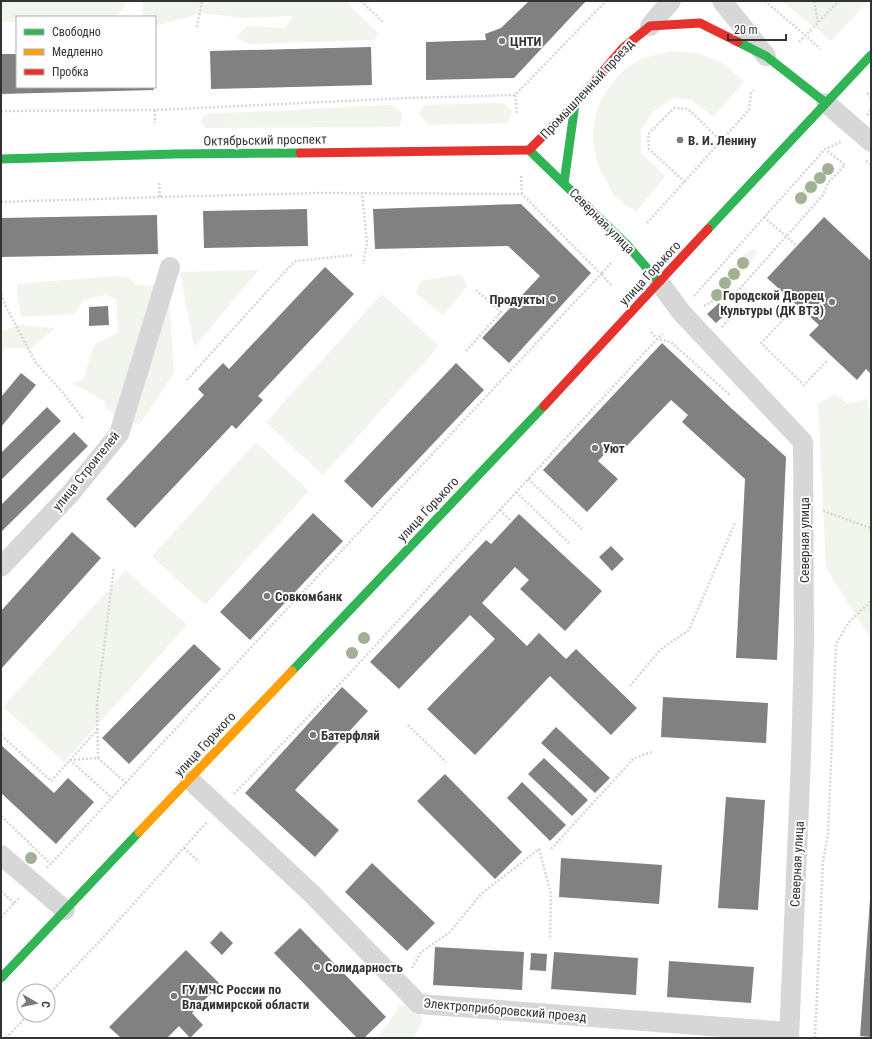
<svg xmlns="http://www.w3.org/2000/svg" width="872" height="1039" font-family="'Roboto Condensed',sans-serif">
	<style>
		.green { fill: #f1f5ed }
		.building { fill: #818181 }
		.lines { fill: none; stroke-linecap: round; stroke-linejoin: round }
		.path { stroke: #d6d6d6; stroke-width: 2.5; stroke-dasharray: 2 2; stroke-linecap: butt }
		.street { stroke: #d7d7d7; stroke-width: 20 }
		.fast { stroke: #30b455; stroke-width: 9 }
		.slow { stroke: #ff9f0a; stroke-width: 9 }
		.jam { stroke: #e5322d; stroke-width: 9 }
		.tree { fill: #a2b095 }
		.poi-dot { fill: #7a7a7a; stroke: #fff; stroke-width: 1.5 }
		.labels { text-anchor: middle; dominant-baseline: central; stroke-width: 4; stroke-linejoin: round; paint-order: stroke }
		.poi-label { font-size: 13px; font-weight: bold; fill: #333; stroke: #fff; text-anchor: start }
		.street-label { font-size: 13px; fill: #333; stroke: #fff }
	</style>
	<rect width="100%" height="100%" fill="#fff"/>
	<!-- green -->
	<path class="green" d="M1,1H125V7L115,17H17V22H1Z
		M143,1H347L354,10L378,33L375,40L249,44L235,37L248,26L285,28L293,16L243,18L203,13L159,25H155V17H144L142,14Z
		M782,1H869L831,41Z
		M671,51L698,53L723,63L744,81L714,117L691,100L673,98L654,111L641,130V153L665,176L636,212C629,207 620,201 614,195C612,192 610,188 608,184C584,147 589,104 621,73C634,59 653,55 671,51Z
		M503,103L512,110L508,123L429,125L419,114L424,105Z
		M392,105L403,114L399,127L205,128L201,120L205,114Z
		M831,163L833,166V170L801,205H797L795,202V198L827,164Z
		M750,249H754L757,252L756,256L724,291H721L718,288V284Z
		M259,270L194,347L180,272Z
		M461,274L468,285L443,315L416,293L420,281Z
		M116,276L130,278L136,285L162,286L169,294L174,373L140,424L132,423L106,409V402L72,383L83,380L94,345L118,333L116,299L106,295L84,300L74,314L22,317L18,303L17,284Z
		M382,294L439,346L323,475L266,422Z
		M17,325L55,328L32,348H5L1,358V332Z
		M835,394L848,404L867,399L871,424V639L826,568L818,404Z
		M256,442L309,491L205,605L152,556Z
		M126,570L187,625L64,762L3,707Z
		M411,1003L423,1019L414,1038H378L399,1006Z"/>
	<!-- building -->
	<path class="building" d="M529,1H586L514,78L426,80V42L486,40L485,34L501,28Z
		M371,47L372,85L211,89L210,51Z
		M1,54H17V87H153L154,90L1,94Z
		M521,204L591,273L509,363L482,338L540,276L508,246L375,249L373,209Z
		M307,209L308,246L204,248L203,211Z
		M157,215L158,254L1,257V218Z
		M824,217L871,261V374L866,369L857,380L809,335L819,325L767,278Z
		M325,267L354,294L258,396L263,400L236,429L232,425L135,528L106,499L204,395L198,389L223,363L229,369Z
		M719,303L728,312L716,323L707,314Z
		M108,306L109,325L89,326V307Z
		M662,343L731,408L786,457L777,660L736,658L745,479L682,422L688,415L671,400L620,453L612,446L598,461L618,479L587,512L543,470Z
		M456,363L484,390L372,508L344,481Z
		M21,373L36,385L1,427V397Z
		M47,407L61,421L1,480V453Z
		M74,432L88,446L1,532V505Z
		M313,513L343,541L250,640L220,612Z
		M519,514L602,591L565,631L520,589L529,580L515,567L482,603L527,646L539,633L566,659L576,649L637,708L611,735L550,676L475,755L427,709L495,639L470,615L399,689L370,662L486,540L491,544Z
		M72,532L101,558L1,669V611Z
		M611,546L624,559L612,571L599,557Z
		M194,644L221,669L129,764L102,738Z
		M342,687L368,711L295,790L339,830L315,857L245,793Z
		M663,697L768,703L766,743L661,737Z
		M556,727L610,778L595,793L541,743Z
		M1,745L54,793L68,778L94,802L56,844L1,793Z
		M544,758L588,800L572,816L528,774Z
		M445,774L522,852L495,879L417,801Z
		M522,782L566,825L550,841L507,798Z
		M726,797L765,800L758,910L718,908Z
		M561,858L662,865L659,904L559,897Z
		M372,863L435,923L407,951L345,892Z
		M870,900H871V1037L860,1036Z
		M300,928L386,1017L364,1038H357L274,953Z
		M221,931L233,943L222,955L210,943Z
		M435,947L524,952L522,990L433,985Z
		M186,950L220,984L192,1013L203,1025L190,1038L179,1026L167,1038H121L109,1027Z
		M554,952L638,958L636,995L551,989Z
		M531,953L547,954L546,971L530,970Z
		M669,961L754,967L751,1003L667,997Z"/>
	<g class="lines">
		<!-- path -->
		<path class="path" d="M361,1L383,22
			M765,1L805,35L820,49
			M814,1L818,22
			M197,27L202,1
			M799,42L839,1
			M867,93L871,97
			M515,95L517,113
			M155,110V123
			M1,111L155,110L406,98L515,95L606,1
			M867,115L871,110
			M866,161L871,165
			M521,176L522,194
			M685,182L649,149L648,134L674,108L688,109L721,141
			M159,183L160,197
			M362,192L367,243L363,264
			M1,202L160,197L318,193L522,194L601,274L243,656L47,868
			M764,217L797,246
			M647,223L749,110L751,93L754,90
			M611,285L601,274L613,261
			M1,294L5,305L36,363L63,393L84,420
			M694,296L825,149L841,142
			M704,306L713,301L735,294L823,195L828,183L845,165L825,149
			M784,319L761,343L804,385L827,361
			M722,327L739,307L735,294
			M651,332L657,339L671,342L731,396
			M466,351L501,312L476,290
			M187,380L289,267L296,261L354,255
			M528,479L582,529
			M516,492L569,543
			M500,510L512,522
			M823,511L871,528
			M630,686L660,650L689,630L735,523
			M408,725L446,762
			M1,735L51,781L98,729
			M98,758L97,704L114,567
			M70,760L98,758L126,783
			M70,760L112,798
			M234,794L351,672L657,339L663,334
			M1,816L51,864
			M184,848L199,862
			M551,849L634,758L652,752
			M1,891L14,903
			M1,917L20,897
			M412,968L421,952L450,932L481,894L539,849L551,894L550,940
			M48,995L100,941L207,822
			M6,1038L28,1015
			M815,1038L823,861L828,834L836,644L849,622L871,601"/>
		<!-- street -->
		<path class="street" d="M722,1L766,56
			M650,26L671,1
			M826,103L871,142
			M659,282L681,312L803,442L804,642L801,759L789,1038
			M1,567L70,494L119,434L170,267
			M190,780L312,894L419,1004L789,1032
			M1,855L65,910"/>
		<!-- fast -->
		<path class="fast" d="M738,42L766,56L826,103
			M529,150L627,245L659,282
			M1,159L176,154L300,153
			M564,183L575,104
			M708,229L871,55
			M292,671L544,406
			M1,978L139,832"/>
		<!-- slow -->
		<path class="slow" d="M139,832L292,671"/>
		<!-- jam -->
		<path class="jam" d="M529,150L575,104L623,48L650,26L700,23L738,42
			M300,153L529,150
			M544,406L708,229"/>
	</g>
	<!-- trees -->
	<g class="tree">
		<circle cx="828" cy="169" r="6"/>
		<circle cx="820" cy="178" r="6"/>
		<circle cx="811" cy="187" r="6"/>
		<circle cx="801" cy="198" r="6"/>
		<circle cx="743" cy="263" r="6"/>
		<circle cx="734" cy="274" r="6"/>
		<circle cx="725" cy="283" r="6"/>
		<circle cx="717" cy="295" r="6"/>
		<circle cx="364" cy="638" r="6"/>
		<circle cx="352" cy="653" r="6"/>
		<circle cx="31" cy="858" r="6"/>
	</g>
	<!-- markers -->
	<g class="poi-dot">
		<circle cx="502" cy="41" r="4"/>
		<circle cx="680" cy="140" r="4"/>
		<circle cx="553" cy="299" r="4"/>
		<circle cx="832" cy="302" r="4"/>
		<circle cx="595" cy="448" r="4"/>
		<circle cx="267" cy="596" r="4"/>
		<circle cx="313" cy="735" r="4"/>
		<circle cx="317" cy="967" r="4"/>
		<circle cx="174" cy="996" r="4"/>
	</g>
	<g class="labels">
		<!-- poi labels -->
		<g class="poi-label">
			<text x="510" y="41">ЦНТИ</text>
			<text x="688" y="140">В. И. Ленину</text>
			<text x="824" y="295" text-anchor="end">Городской Дворец<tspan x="824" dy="15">Культуры (ДК ВТЗ)</tspan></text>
			<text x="545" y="299" text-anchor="end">Продукты</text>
			<text x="603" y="448">Уют</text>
			<text x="275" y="596">Совкомбанк</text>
			<text x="321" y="735">Батерфляй</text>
			<text x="325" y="967">Солидарность</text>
			<text x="182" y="989">ГУ МЧС России по<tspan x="182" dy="15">Владимирской области</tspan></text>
		</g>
		<!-- street labels -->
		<g class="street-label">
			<text transform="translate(587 89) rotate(-47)">Промышленный проезд</text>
			<text transform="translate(265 140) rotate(-1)">Октябрьский проспект</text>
			<text transform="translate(602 221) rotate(45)">Северная улица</text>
			<text transform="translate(650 273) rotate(-47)">улица Горького</text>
			<text transform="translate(86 471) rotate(-51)">улица Строителей</text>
			<text transform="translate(428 509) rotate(-47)">улица Горького</text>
			<text transform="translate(804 540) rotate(-90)">Северная улица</text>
			<text transform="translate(205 744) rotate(-47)">улица Горького</text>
			<text transform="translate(797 864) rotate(-87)">Северная улица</text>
			<text transform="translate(505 1010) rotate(5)">Электроприборовский проезд</text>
		</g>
	</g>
	<!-- border -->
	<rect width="872" height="1039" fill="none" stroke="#333333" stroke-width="4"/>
	<!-- legend -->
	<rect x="16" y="16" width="140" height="72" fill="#ffffff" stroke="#adadad"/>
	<rect x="24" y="29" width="20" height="6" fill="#30b455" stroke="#adadad"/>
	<text x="52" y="36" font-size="12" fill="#333333">Свободно</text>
	<rect x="24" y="49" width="20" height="6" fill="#ff9f0a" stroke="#adadad"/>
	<text x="52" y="56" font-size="12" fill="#333333">Медленно</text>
	<rect x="24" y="69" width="20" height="6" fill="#e5322d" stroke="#adadad"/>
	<text x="52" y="76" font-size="12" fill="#333333">Пробка</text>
	<!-- north arrow -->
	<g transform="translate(36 1003) rotate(99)"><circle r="19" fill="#ffffff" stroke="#adadad"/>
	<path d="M0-3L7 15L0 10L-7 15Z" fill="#7a7a7a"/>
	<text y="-6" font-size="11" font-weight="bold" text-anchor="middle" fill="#333333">С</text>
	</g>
	<!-- scale -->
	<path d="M728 34v6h58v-6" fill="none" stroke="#333333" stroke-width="2"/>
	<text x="734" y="34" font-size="12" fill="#333333" stroke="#ffffff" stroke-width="3" paint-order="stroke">20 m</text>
</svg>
